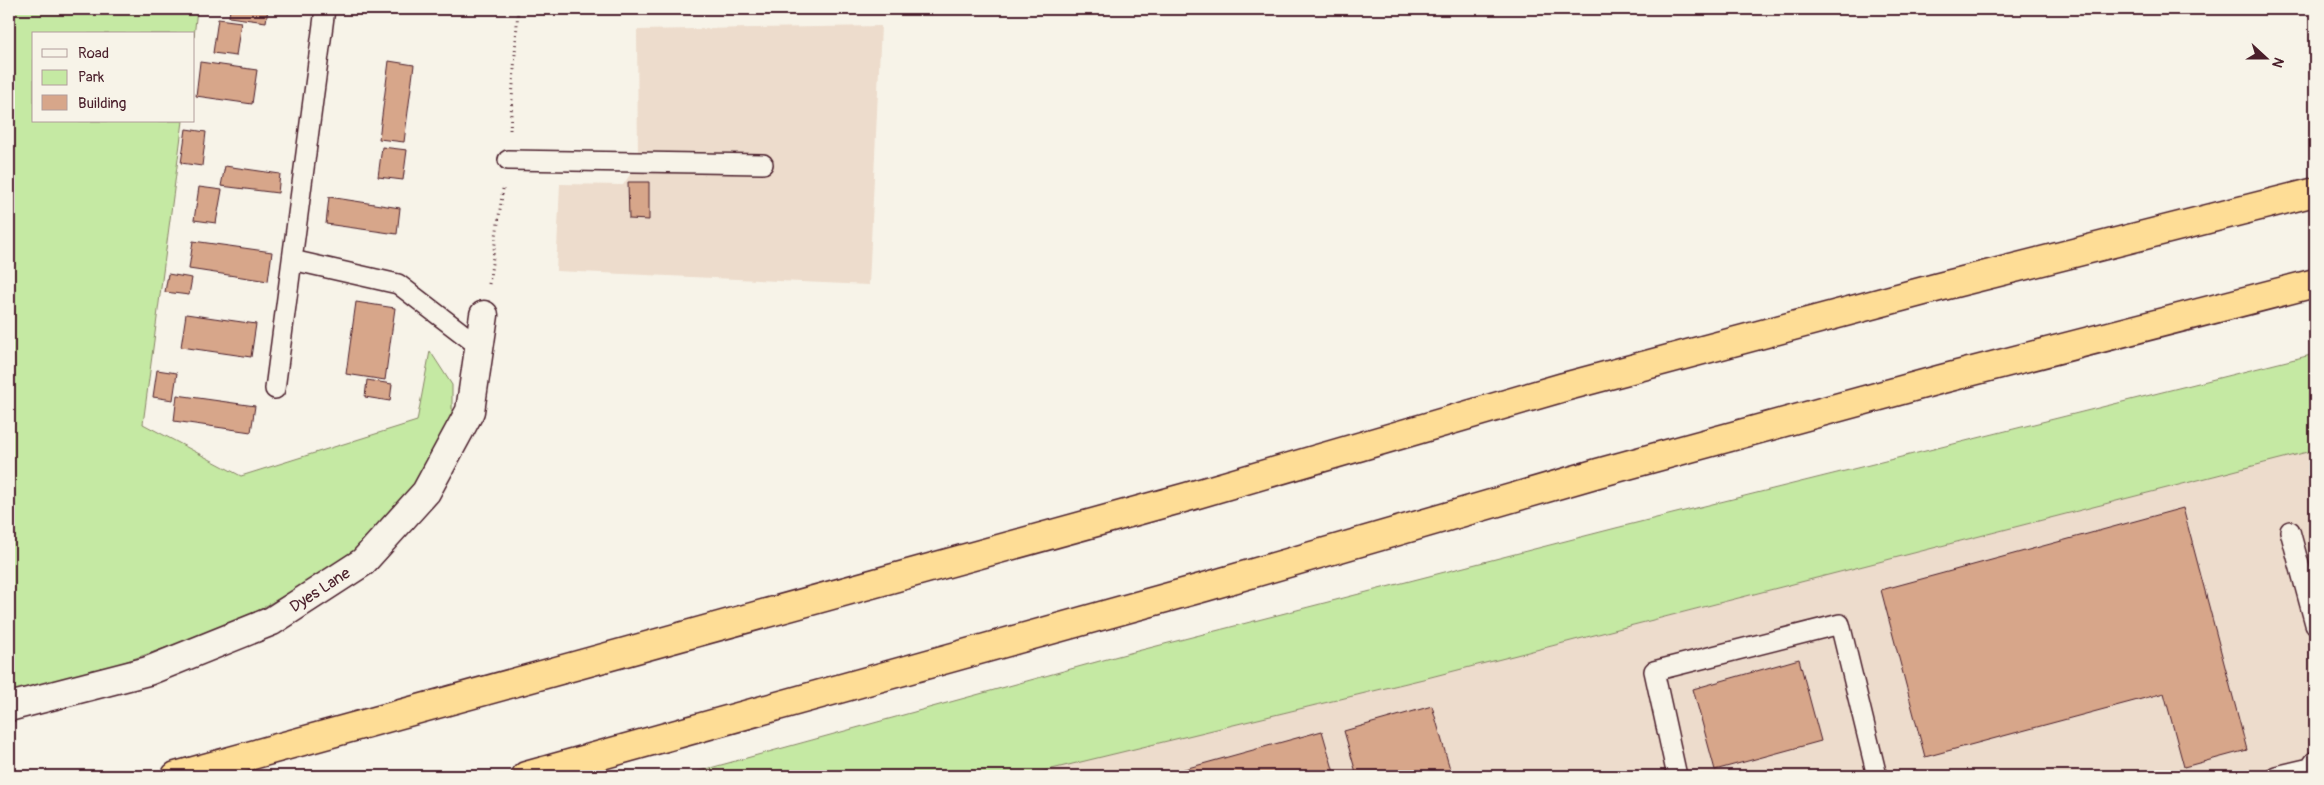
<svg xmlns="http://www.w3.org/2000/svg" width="2324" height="785" font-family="Pangolin,sans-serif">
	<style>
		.built { fill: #eddccc }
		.green { fill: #c5e9a3; stroke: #888467 }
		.building { fill: #d7a68a; stroke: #4a1f2b }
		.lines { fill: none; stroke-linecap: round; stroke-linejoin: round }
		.lane-casing { stroke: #4a1f2b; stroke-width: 22 }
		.street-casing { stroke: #4a1f2b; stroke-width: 31 }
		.highway-casing { stroke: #4a1f2b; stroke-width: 31 }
		.path { stroke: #4a1f2b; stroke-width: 3; stroke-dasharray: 1 4; stroke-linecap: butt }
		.lane { stroke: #f7f3e8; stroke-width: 19 }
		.street { stroke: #f7f3e8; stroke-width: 28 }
		.highway { stroke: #fedd96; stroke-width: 28 }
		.labels { text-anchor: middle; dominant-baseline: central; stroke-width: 4; stroke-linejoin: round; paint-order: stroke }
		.street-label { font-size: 16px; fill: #4a1f2b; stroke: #f7f3e8 }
	</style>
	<rect width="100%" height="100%" fill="#f7f3e8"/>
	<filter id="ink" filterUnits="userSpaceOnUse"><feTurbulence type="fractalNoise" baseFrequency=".02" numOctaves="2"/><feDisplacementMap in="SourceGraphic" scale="10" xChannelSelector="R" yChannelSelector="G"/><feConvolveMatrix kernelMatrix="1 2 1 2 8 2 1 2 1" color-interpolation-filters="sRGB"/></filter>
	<g filter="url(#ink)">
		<!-- built -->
		<path class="built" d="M881,26L869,285L556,271L560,184L623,185L638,163L637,30Z
			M2315,450V776H1023L1423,679Z"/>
		<!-- green -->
		<path class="green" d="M9,9H197L194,37V34H34V121H183L143,424L241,476L417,421L430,351L452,385V422L415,492L346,559L237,623L9,702Z
			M2315,354V450L1423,679L1023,776H681L1118,656L1616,528Z"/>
		<!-- building -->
		<path class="building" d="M230,9H268L266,22L229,17Z
			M399,9H427L426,14Z
			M218,19L241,22L236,56L213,53Z
			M389,61L414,65L404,142L379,139Z
			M200,62L257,70L252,104L196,96Z
			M186,129L206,132L202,166L181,163Z
			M382,147L407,150L403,180L378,177Z
			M225,166L280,174L278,193L221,186Z
			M628,182H649V220L629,219Z
			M199,187L222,190L216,223L194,220Z
			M329,197L400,208L397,234L326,224Z
			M193,241L272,252L268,281L189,269Z
			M168,274L192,278L189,295L165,292Z
			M356,302L395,308L385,380L346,374Z
			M186,314L256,324L251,357L181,347Z
			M157,370L177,373L173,400L153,397Z
			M367,380L392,384L390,401L365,397Z
			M177,395L255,406L251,432L174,421Z
			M2183,508L2247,750L2184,767L2164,693L1925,757L1881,590Z
			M1799,659L1821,741L1715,770L1693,689Z
			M1432,706L1452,776H1357L1344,731Z
			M1322,731L1335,776H1159Z"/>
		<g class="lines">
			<defs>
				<path id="lane" d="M508,160L763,164
					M292,260L398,284L480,347
					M275,389L325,9
					M2290,531L2315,624
					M1677,776L1654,671L1840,624L1877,776
					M2276,776L2310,768L2315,761"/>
				<path id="street" d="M9,707L148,671L272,621L363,562L426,492L470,411L484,315"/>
				<path id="highway" d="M176,776L1187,497L1564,387L1939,287L2315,192
					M526,776L1205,587L1598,473L1942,379L2315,283"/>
			</defs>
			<!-- lane casing -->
			<use href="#lane" class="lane-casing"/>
			<!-- street casing -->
			<use href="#street" class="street-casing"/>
			<!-- highway casing -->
			<use href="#highway" class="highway-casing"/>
			<!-- path -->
			<path class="path" d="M510,130L518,9
				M489,284L503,189"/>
			<!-- lane -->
			<use href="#lane" class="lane"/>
			<!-- street -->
			<use href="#street" class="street"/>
			<!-- highway -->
			<use href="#highway" class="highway"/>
		</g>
	</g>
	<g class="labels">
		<!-- street labels -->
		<g class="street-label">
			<text transform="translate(320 590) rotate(-33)">Dyes Lane</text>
		</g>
	</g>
	<!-- margin -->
	<rect width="2324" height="785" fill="none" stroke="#f7f3e8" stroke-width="30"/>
	<rect x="15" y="15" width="2294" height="755" fill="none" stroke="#4a1f2b" stroke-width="2" filter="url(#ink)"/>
	<!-- legend -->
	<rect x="32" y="32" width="162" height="90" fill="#f7f3e8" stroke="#b29e9c"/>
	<rect x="42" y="49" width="25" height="8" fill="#f7f3e8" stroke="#b29e9c"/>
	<text x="78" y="58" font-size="15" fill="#4a1f2b">Road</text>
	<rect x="42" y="70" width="25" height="15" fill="#c5e9a3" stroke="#b29e9c"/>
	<text x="78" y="82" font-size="15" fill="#4a1f2b">Park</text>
	<rect x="42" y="95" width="25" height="15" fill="#d7a68a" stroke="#b29e9c"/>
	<text x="78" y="108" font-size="15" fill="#4a1f2b">Building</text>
	<!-- north arrow -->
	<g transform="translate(2266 58) rotate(111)" stroke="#f7f3e8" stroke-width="4" paint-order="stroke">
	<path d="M0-4L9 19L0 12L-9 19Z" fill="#4a1f2b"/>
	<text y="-8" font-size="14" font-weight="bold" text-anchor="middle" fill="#4a1f2b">N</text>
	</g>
</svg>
